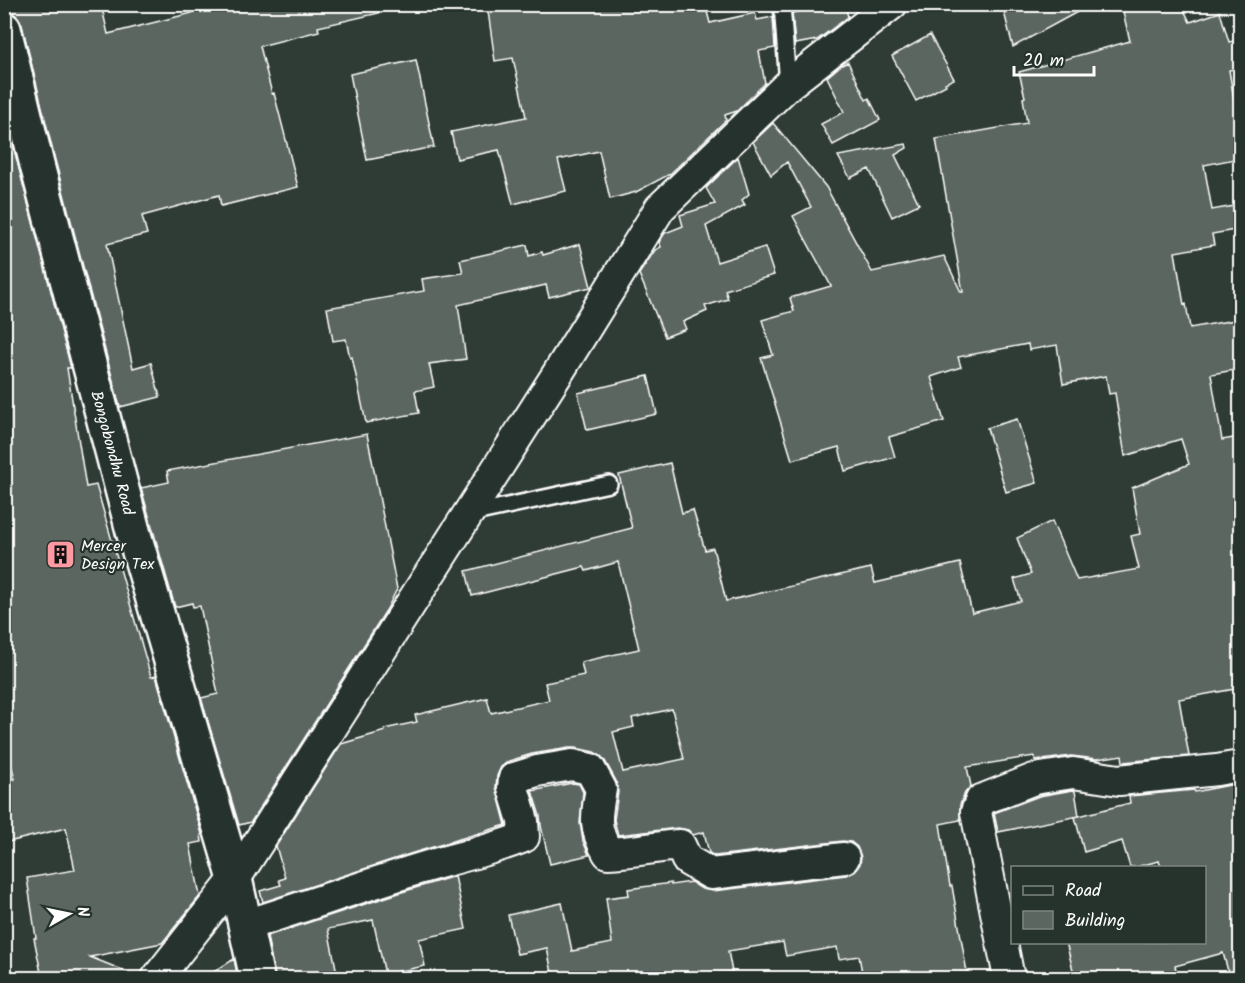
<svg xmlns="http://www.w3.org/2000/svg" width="1245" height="983" font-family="Kalam,sans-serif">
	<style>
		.building { fill: #5b6661; stroke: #fff; stroke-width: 1.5; fill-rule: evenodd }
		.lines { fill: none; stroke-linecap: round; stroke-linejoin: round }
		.lane-casing { stroke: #fff; stroke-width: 20 }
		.street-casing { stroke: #fff; stroke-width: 34 }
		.secondary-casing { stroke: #fff; stroke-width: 38 }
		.lane { stroke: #26332d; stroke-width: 15 }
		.street { stroke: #26332d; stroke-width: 30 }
		.secondary { stroke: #26332d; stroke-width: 33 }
		.labels { text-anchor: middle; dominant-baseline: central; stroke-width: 4.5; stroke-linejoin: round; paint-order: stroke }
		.street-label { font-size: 16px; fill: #fff; stroke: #26332d }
		.poi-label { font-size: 16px; fill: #fff; stroke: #26332d; text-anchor: start }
	</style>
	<rect width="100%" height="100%" fill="#2f3b35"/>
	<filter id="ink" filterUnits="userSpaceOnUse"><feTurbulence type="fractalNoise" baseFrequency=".0167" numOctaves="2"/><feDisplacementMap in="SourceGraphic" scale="12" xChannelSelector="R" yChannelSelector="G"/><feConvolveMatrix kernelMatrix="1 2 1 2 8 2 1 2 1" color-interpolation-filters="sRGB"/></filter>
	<g filter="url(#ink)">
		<!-- building -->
		<path class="building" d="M10,4H101L108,34L192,13L190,4H378L379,13L318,27L319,31L260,46L272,94L274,93L298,187L221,206L219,195L142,216L147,234L107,244L133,368L151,363L160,397L120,407L55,160L22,25L18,17L12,13Z
			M487,4H705L710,23L755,13L757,20L773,17L775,48L759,51L765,83L737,111L725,115L726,120L670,174L636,192L610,199L599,151L558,160L566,191L513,204L499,150L457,159L451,132L526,117L513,58L495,61Z
			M837,4H845L848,17L817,40L795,44L792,13Z
			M1040,4H1092L1013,47L1004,12Z
			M1121,4H1181L1190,22L1220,12L1229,42L1240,40V68L1229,70L1240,134V158L1204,165L1212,210L1240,205V229L1212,234L1214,245L1175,252L1184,305L1186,304L1190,328L1240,319V369L1211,374L1222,440L1240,437V688L1179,699L1189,756L1123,762L1122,755L1097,759L1071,756L1035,761L1034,756L967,767L971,786L965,793L960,805V820L940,824L950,886H952L968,978H863L859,956L839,959L837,947L786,956L783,942L728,951L732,972L693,978H553L547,948L517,954L508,915L562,903L572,951L612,943L606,898L629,895L628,889L671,883V885L691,882L702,889L713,891L846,875L855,871L860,864L861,857L857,847L851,842L843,841L715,856L709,853L704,832L693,835L688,830L678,828L618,835L614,820L618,792L616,781L605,761L601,756L594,752L576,748H569L532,754L509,761L501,767L497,776L496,787L506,825L413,853L263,902L260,891L281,885L279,880L285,878L276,846L341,744L385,731L384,729L417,722L415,715L487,698L491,713L549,700L545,683L584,675L581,662L639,649L618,562L586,571L584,567L472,596L466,571L632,528L619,475L670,463L682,513L693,510L705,550L713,548L726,601L871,568L875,583L960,563L972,613L1021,601L1014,579L1031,574L1017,538L1052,521L1077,580L1139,569L1131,536L1140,534L1132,488L1189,464L1181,439L1125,456L1115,393L1109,394L1106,376L1063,384L1057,345L1029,350L1028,344L958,357L961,367L931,377L944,421L889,437L895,457L845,471L839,447L792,460L761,358L773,355L762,320L794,311L790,298L831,286L793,216L811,207L787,162L771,175L753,142L773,123L826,187L872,272L944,256L961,292H963L936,139L1027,123L1023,98L1025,97L1019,72L1130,41ZM672,709L684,759L623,772L613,732L634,727L632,718Z
			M930,35L954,79L945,83L946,85L916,101L892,56Z
			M416,60L434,147L367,160L350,74Z
			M848,62L866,100L869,98L880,120L833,145L821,124L844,112L827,77L840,66Z
			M4,111L71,368H67L86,487L96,485L151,677L156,676L202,834L201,835L202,842L190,844L200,896L162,943L90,957L140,977V978H42L34,938H36L27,878L75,870L66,828L4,843V782L15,779L4,737Z
			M906,144L907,148L895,155L919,204L892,217L869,169L850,178L838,156Z
			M738,157L749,194L742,200L745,205L706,226L717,262L765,247L774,275L725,290L728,299L705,306L707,311L683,322L686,329L665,337L639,274L655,250L661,247L659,242L665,233L683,226L680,215L715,204L706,188Z
			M580,244L591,287L549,297L546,285L458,305L466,359L429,364L434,387L415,391L419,413L366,423L352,357L350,358L346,339L333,341L327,308L424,291L422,279L463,273L460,260L527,245L529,256L542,252L543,255Z
			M648,376L657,414L587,430L578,393Z
			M1017,419L1037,483L1006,492L987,428Z
			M367,434L397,589L387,609L251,822L239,825L201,698L218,694L200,606L193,607L192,603L175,607L141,488L169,482L167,471Z
			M572,783L579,784L583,792L580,823L583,841L589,855L550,864L541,826L540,816L532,791Z
			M1240,783V978H1230L1223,953L1175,966L1178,978H1075L1066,942H1204V867H1161L1159,861L1136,867H1130L1122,841L1084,852L1075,817L1130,803L1129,796L1194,790L1195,792Z
			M1073,790L1075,791L1079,816L998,832L994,813L1039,796Z
			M455,876L466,929L419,939L425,966L385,974L373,920L328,929L338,978H275L267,936L402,892Z
			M234,959L238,978H204Z"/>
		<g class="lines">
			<defs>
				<path id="lane" d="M782,4L788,85
					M470,514L609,484"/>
				<path id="street" d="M246,925C303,907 360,887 418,869C453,858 490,851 524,837L523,821L513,788L514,778L537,771L572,765L590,769L601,789C596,815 593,828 608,853C633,852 656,847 680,845L687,860L711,874L844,858
					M157,978L235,879L558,373L660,208L788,85L892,4
					M1009,978L976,812L981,800L1034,779L1073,773L1119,780L1217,770L1240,766"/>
				<path id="secondary" d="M4,29L37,165L133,531L235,879L257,978"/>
			</defs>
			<!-- lane casing -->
			<use href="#lane" class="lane-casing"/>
			<!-- street casing -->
			<use href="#street" class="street-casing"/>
			<!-- secondary casing -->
			<use href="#secondary" class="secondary-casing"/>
			<!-- lane -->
			<use href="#lane" class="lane"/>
			<!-- street -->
			<use href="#street" class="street"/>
			<!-- secondary -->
			<use href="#secondary" class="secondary"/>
		</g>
	</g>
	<!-- icons -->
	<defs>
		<symbol id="building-square" viewBox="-11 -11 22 22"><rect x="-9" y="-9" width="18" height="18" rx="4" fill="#ff9aa2" stroke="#26332d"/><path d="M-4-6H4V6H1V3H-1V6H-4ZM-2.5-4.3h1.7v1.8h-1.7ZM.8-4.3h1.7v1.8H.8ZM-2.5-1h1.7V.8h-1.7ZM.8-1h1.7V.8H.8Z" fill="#111"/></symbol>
	</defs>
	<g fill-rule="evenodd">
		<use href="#building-square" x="44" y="538" width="33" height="33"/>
	</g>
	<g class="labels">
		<!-- street labels -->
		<g class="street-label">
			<text transform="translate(112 453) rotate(75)">Bongobondhu Road</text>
		</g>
		<!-- poi labels -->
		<g class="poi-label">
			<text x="81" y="546">Mercer<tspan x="81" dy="18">Design Tex</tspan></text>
		</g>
	</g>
	<!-- margin -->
	<rect width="1245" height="983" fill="none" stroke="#26332d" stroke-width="24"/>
	<rect x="12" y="12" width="1221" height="959" fill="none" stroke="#fff" stroke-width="2" filter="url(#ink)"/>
	<!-- legend -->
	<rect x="1011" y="866" width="195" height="78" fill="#26332d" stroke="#7d8581" stroke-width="1.5"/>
	<rect x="1023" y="886" width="30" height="9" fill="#26332d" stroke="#7d8581" stroke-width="1.5"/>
	<text x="1065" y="896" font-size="18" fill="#ffffff">Road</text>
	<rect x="1023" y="911" width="30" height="18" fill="#5b6661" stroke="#7d8581" stroke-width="1.5"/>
	<text x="1065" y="926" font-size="18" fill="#ffffff">Building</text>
	<!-- north arrow -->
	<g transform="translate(69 914) rotate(81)" stroke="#26332d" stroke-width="4.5" paint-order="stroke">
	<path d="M0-4.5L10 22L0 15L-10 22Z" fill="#ffffff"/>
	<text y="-9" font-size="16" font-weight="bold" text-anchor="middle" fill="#ffffff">N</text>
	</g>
	<!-- scale -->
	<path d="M1014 66v9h80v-9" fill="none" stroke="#ffffff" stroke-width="3"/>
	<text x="1023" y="66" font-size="18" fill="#ffffff" stroke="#26332d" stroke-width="4.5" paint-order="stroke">20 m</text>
</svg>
